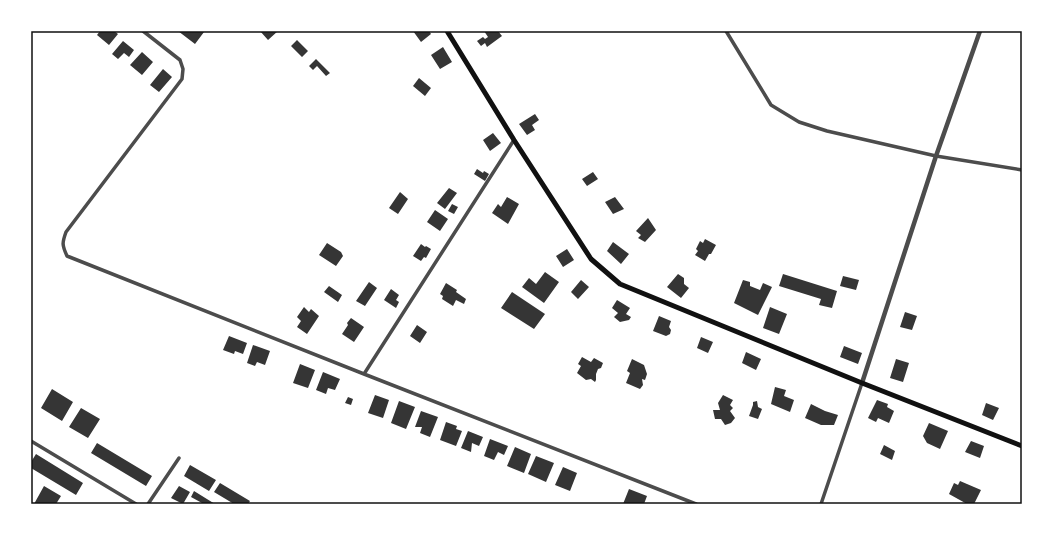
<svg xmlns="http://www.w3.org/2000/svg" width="1053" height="535" font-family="'Golos Text',sans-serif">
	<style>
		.building { fill: #353535 }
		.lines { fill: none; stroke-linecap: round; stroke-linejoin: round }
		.minor { stroke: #4c4c4c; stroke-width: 3.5 }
		.tertiary { stroke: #4c4c4c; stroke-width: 4.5 }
		.secondary { stroke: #111; stroke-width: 5 }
		.neatline { fill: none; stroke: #111; stroke-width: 1.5 }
	</style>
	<rect width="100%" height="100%" fill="#fff"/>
	<!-- building -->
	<path class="building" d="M100,31H114L118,34L109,45L97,35Z
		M178,31H203L204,32L195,44Z
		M260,31H278L268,40Z
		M413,31H429L431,34L421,42Z
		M484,31H498L502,36L487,47L485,43L481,46L477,41L483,37L485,39L488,37Z
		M297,40L308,51L302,57L291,46Z
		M123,41L134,50L129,57L124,53L118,59L112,54Z
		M443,47L452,62L440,69L431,55Z
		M142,52L153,62L142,75L130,65Z
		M316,59L330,73L326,76L317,66L313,70L309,66Z
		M163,69L172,77L159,92L150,85Z
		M419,78L431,88L425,96L413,86Z
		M535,114L539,120L532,125L535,130L527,135L519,124Z
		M493,133L501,143L490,151L483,140Z
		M477,169L483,173L484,171L489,174L485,181L474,174Z
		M593,172L598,179L587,186L582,179Z
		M449,188L457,193L445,209L437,203Z
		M400,192L408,199L398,214L389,208Z
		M507,197L519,204L508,224L492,213L498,204L501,207Z
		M615,197L624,209L613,214L605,202Z
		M452,204L458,207L454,214L448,211Z
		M435,210L448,219L440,231L427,222Z
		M648,218L656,230L645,242L638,238L641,235L636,231Z
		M705,239L716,245L711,254H709L705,261L695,255L698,251L696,249L700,241L703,243Z
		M613,242L629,254L621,264L607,251Z
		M327,243L341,252L343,256L336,266L319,255Z
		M421,244L425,247L426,246L431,249L426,258L424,257L421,261L413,256Z
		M567,249L574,260L563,267L556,256Z
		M545,272L559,282L544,303L522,287L529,278L536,284Z
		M678,274L684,278V284L689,288L681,298L667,287Z
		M783,274L837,291L832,308L819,305L821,299L779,286Z
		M843,276L859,280L856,290L840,286Z
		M581,280L589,287L578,299L571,292Z
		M743,280L750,282V286L760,290L763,283L772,287L758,315L734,303Z
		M369,282L377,288L365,306L356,301Z
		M446,283L457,290L456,292L466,299L464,304L456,300L453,306L442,299L443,296L440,294Z
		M329,286L342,295L338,302L324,292Z
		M391,289L399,295L396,300L399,302L396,308L384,300Z
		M512,292L545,314L534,329L501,308Z
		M617,300L630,308L626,314L631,317L629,320L620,322L614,317L618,313L612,308Z
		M304,307L309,312L311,309L319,316L307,334L297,327L301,321L297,317Z
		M770,307L787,314L779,334L763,328Z
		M905,312L917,316L912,330L900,327Z
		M659,316L671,321L669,327L671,330L670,334L666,336L653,331Z
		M351,318L364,327L354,342L342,334L348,325L347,323Z
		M417,325L427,332L420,343L410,336Z
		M229,336L247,343L243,354L235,351L234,354L223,350Z
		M701,337L713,342L708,353L697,348Z
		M253,345L270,351L265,365L257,362L255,366L247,363Z
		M844,346L862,353L858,364L840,357Z
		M746,352L761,359L756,370L742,363Z
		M582,357L591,362L594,358L603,363L601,368L598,369L596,374V380L595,382L591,379L586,380L577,373L581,366L578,364Z
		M632,359L644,365L647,374L645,380L642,379L643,385L640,389L626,383L630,373L627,371Z
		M896,359L909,363L903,382L890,378Z
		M300,364L315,370L308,388L293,383Z
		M323,372L340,379L335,390L328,388L326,394L316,390Z
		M775,387L786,390L784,396L794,400L790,412L771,404Z
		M52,389L73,402L62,421L41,408Z
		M375,395L389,400L383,418L368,413Z
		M723,395L733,400L730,405L733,408L730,411L735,418L731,423L725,425L721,419H715L713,410H720L718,403Z
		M348,397L353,399L351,405L345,403Z
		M877,400L888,404L887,407L894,411L889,423L878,418L876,422L868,418Z
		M399,401L415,407L406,429L391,423Z
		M757,401L758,407L762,409L758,419L749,416L753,405V402Z
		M986,403L999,408L993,420L982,415Z
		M811,404L825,411L838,415L834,425H821L805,418Z
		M81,408L100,419L88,438L69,427Z
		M421,411L438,417L430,437L420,433L422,427H415Z
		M446,422L457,426L456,429L462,431L456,446L440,440Z
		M929,423L948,431L940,449L927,443L923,436Z
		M468,431L483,437L479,446L472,443L471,452L461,448Z
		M490,439L508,446L504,455L498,452L494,460L484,456Z
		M971,441L984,446L980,458L965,452Z
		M97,443L152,476L146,486L91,453Z
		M884,445L895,451L892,460L880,454Z
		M515,447L531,454L524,473L507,466Z
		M36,454L83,483L76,495L31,468V462Z
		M536,456L554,463L546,482L528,474Z
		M190,465L216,480L209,491L184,476Z
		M563,467L577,473L570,491L555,485Z
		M960,481L981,490L974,504H967L949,494L954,483L958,485Z
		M220,483L250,501L248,504H234L214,492Z
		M44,486L61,496L56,504H34Z
		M179,486L190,492L183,504L171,498Z
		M629,489L647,496L644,504H623Z
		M194,491L215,504H201L202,503L191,497Z"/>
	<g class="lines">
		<!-- minor -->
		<path class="minor" d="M143,31L180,60L183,69L182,79L66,232C62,243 62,245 67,256L364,374L696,504
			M726,31L771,105L799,122L827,131L936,156L1022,170
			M364,374L514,140
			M31,441L136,504
			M148,504L179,458
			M821,504L862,383"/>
		<!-- tertiary -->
		<path class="tertiary" d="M862,383L936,156L980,31"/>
		<!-- secondary -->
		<path class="secondary" d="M447,31L514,140L591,259L620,284L862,383L1022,446"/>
	</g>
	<!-- border -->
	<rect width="1053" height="535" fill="none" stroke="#ffffff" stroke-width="64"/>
	<rect x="32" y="32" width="989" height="471" class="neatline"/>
</svg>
